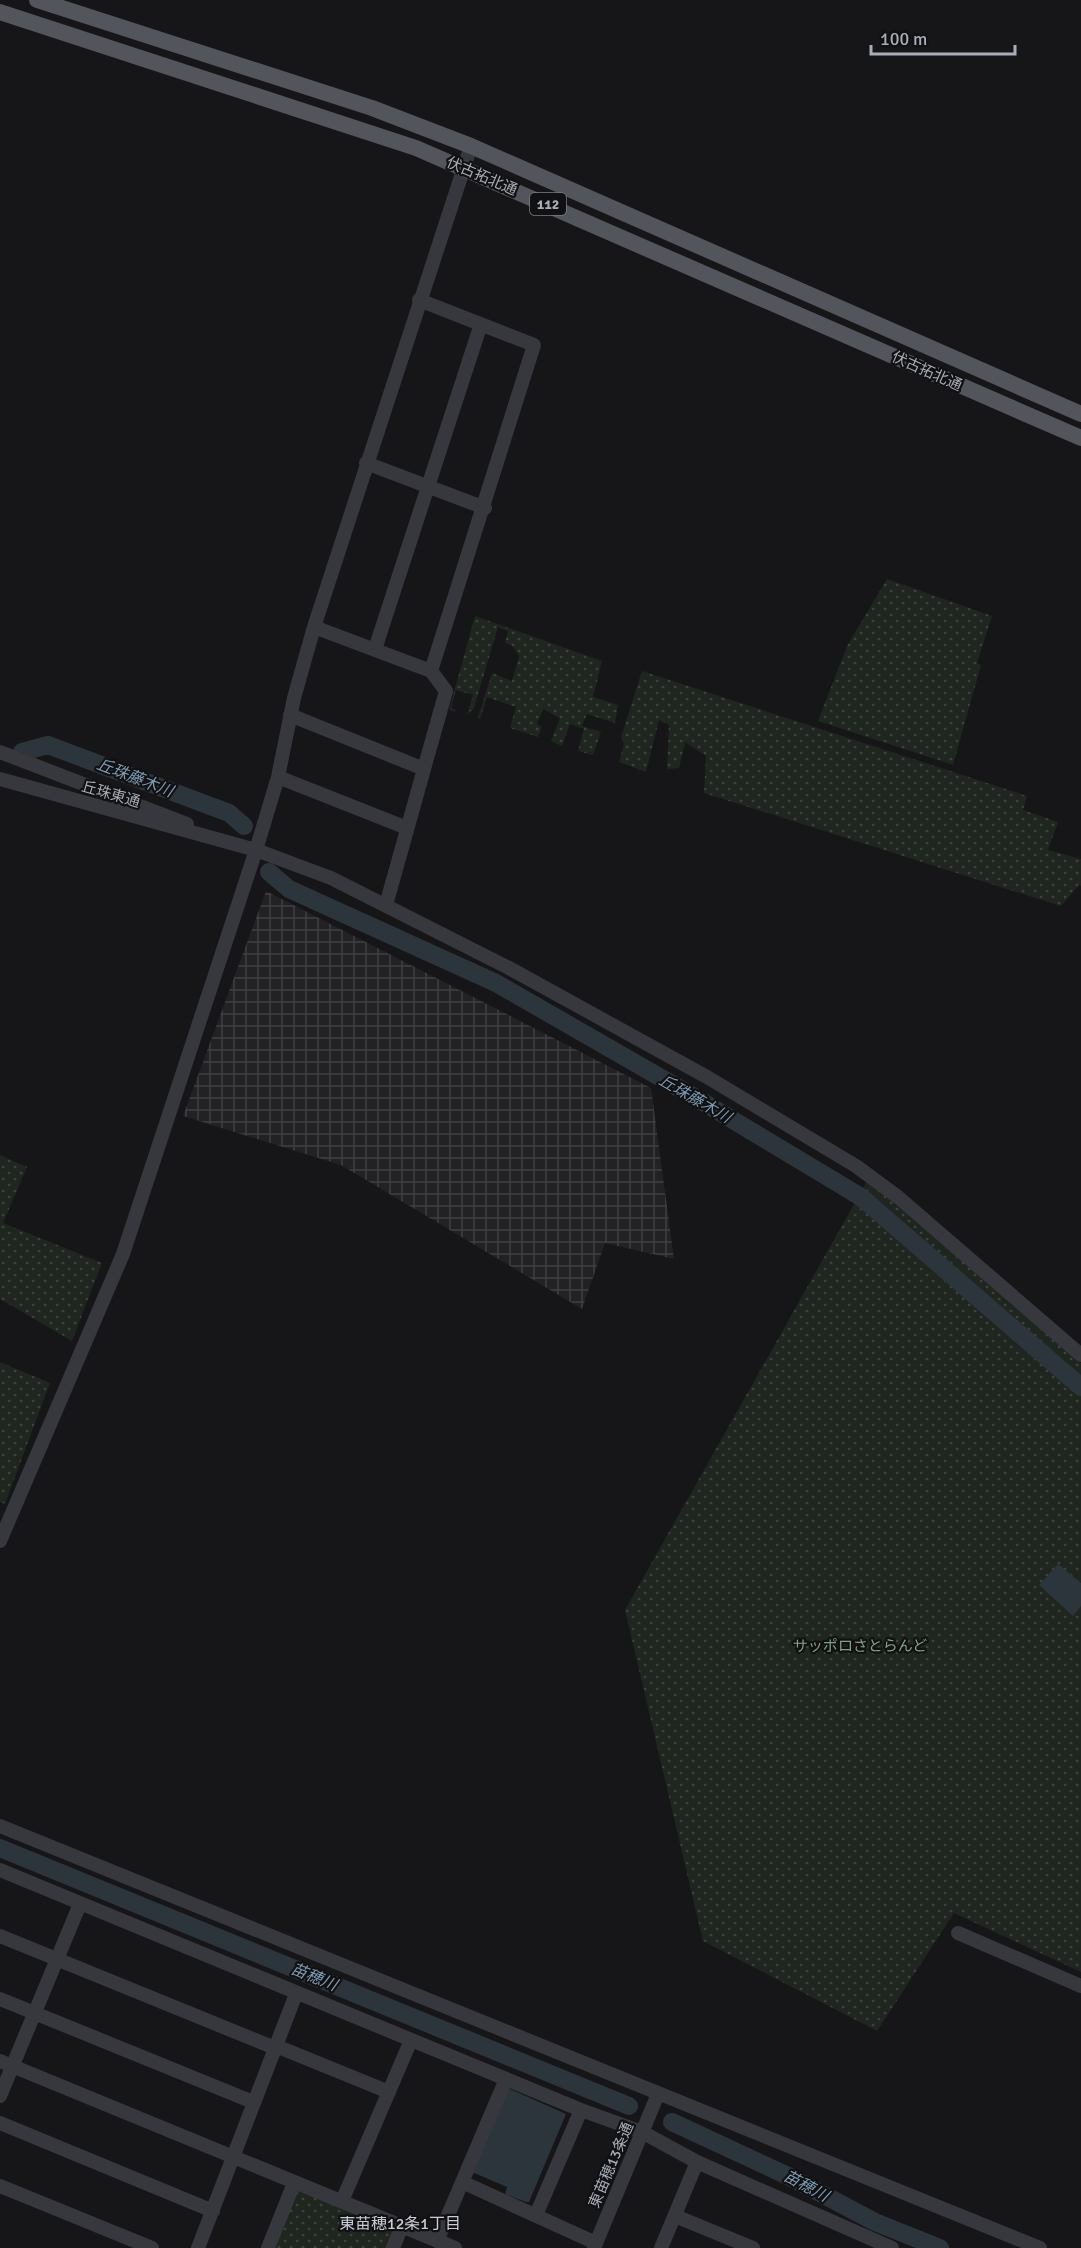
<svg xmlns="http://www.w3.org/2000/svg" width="1081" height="2248" font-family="Signika,'Noto Sans JP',sans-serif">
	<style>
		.industrial { fill: url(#industrial-grid) }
		.grass { fill: url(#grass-dots) }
		.water { fill: #2c353c }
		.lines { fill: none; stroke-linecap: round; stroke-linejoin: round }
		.river { stroke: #2c353c; stroke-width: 18 }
		.minor { stroke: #37383d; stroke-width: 14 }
		.major { stroke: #53555c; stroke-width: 16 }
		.labels { text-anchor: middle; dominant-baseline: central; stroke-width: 4.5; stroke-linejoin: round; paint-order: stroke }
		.shield { fill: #111113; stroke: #7b7e86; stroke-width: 1.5 }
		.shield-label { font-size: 14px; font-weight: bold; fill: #a8adb8 }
		.street-label { font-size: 15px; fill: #a8adb8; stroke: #111113 }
		.park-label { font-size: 15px; fill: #7fa381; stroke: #111113 }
		.water-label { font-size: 16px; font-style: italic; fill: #7f9bb3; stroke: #111113 }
		.neighbourhood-label { font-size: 16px; fill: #c9ccd4; stroke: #111113 }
	</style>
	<defs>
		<pattern id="industrial-grid" width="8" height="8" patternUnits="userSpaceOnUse" patternTransform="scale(1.5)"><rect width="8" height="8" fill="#222225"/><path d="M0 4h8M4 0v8" fill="none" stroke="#3f3f43"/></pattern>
		<pattern id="grass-dots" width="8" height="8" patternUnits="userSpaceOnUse" patternTransform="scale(1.5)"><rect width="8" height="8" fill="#1e261f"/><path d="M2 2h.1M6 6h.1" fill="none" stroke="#3c433d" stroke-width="1.8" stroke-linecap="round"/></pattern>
	</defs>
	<rect width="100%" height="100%" fill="#161618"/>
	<!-- industrial -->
	<path class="industrial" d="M266,891L651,1088L674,1259L605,1243L582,1309L341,1165L183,1116Z"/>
	<!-- grass -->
	<path class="grass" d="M887,579L992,616L977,663L981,665L953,765L818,721L847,646Z
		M475,616L602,661L593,697L618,705L615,723L587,714L582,726L601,732L593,755L578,751L584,729L570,724L562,746L551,741L560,718L543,709L537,724L542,727L538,737L510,728L516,707L487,697L480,719L478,718L492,673L512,681L519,656L513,646L505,643L508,631L498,627L474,708L467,715L473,695L456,690L451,708L456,710L455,712L449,710Z
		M642,671L1027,796L1023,810L1058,822L1048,850L1081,859V886L1079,885L1061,906L704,793L706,756L685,742L679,768L667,769L669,725L659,720L646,772L619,762L624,744L621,737Z
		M0,1155L27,1167L3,1223L102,1263L72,1341L0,1299Z
		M866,1183H871L909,1213L1081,1363V1972L954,1913L877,2031L703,1941L625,1610Z
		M0,1362L50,1383L5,1504L0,1502Z
		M297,2186L395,2226L386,2248H273Z"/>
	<!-- water -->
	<path class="water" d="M1058,1564L1081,1583V1606L1073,1616L1039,1585Z
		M510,2089L566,2114L529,2202H526L505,2194L507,2187L472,2172L506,2090Z"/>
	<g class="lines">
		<!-- river -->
		<path class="river" d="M22,752L48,745L229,813L244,826
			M269,872L289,889L496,983L703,1102L861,1197L1081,1387
			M0,1848L629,2106
			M672,2122L788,2176L875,2222L940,2248"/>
		<!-- minor -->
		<path class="minor" d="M366,463L485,508
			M314,627L431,671L534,345L419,300
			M375,649L481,324
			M290,715L424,769L386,905
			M0,752L187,824
			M424,769L446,691L431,671
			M278,777L407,828
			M0,779L256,850L331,878L509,968L707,1077L856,1166L898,1197L1081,1355
			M0,1541L123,1254L256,850L278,777L294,698L314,627L471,146
			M0,1826L1040,2248
			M0,1870L581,2110L642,2132L697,2162L892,2248
			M958,1933L1081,1986
			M0,1936L275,2048
			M0,1999L253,2102
			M276,2046L389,2092
			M0,2061L455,2248
			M0,2096L80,1904
			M0,2123L213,2211
			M462,2182L596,2243
			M0,2186L152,2248
			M342,2201L411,2040
			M536,2215L581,2110
			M675,2216L753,2248
			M437,2241L506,2079
			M198,2248L296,1994
			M268,2248L294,2183
			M393,2248L402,2226
			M594,2248L658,2094
			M661,2248L697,2162"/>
		<!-- major -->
		<path class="major" d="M37,0L372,108L471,146L1081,414
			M0,12L416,148L1081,438"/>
	</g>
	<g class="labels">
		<!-- shield labels -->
		<rect class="shield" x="530" y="193" width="36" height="22" rx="4.5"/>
		<g class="shield-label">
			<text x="548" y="204">112</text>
		</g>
		<!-- street labels -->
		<g class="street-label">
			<text transform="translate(482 176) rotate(23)">伏古拓北通</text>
			<text transform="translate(927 371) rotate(24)">伏古拓北通</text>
			<text transform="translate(111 794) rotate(16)">丘珠東通</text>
			<text transform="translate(611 2165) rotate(-67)">東苗穂13条通</text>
		</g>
		<!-- park labels -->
		<g class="park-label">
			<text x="860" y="1646">サッポロさとらんど</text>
		</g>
		<!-- water labels -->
		<g class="water-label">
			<text transform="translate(135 778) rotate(21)">丘珠藤木川</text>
			<text transform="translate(695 1099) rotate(30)">丘珠藤木川</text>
			<text transform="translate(314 1977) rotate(22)">苗穂川</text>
			<text transform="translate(806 2186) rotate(28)">苗穂川</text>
		</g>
		<!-- neighbourhood labels -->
		<g class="neighbourhood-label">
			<text x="400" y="2224">東苗穂12条1丁目</text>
		</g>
	</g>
	<!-- scale -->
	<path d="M871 45v9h144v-9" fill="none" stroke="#a8adb8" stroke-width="3"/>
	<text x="880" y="45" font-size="18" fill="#a8adb8" stroke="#111113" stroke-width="4.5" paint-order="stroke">100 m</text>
</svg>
